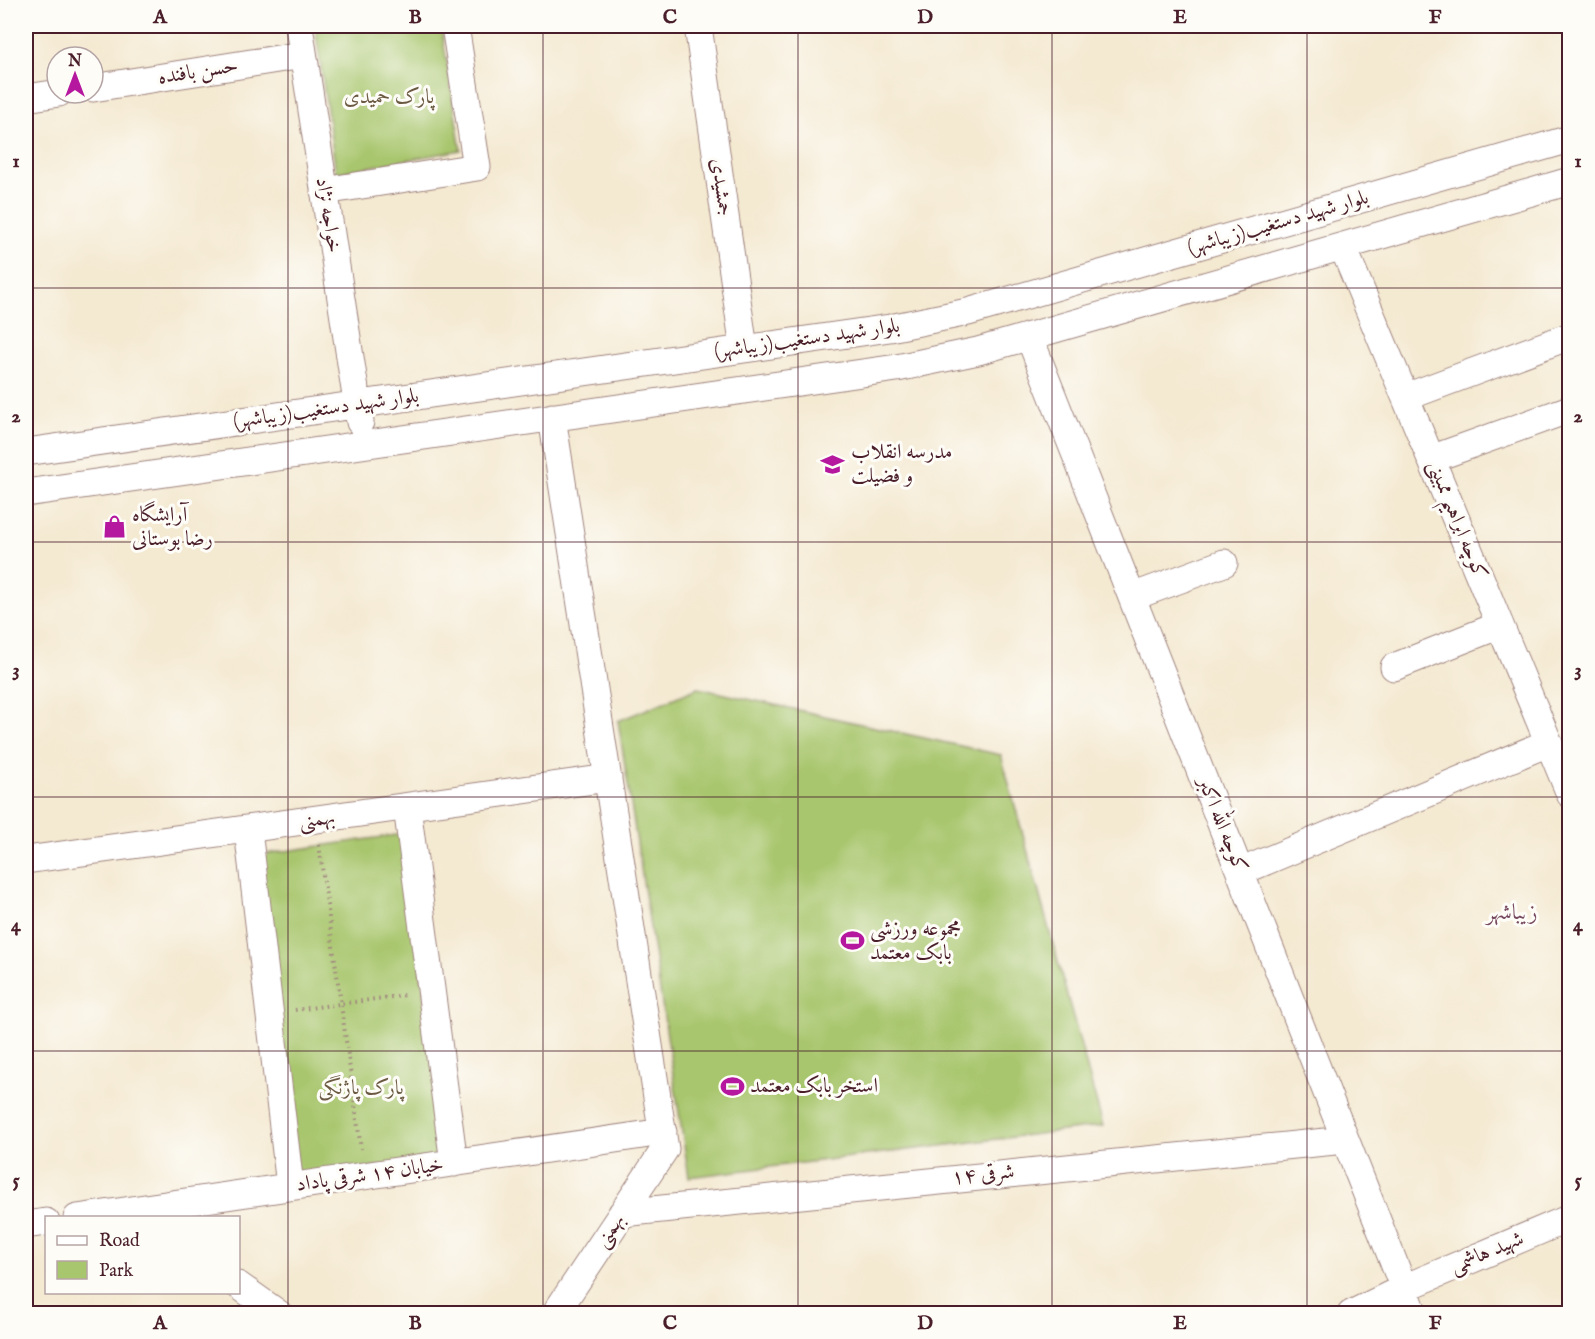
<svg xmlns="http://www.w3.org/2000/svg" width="1595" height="1339" font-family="'IM FELL English',Amiri,serif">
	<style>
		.green { fill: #a8c66d; stroke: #79724c; stroke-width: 1.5 }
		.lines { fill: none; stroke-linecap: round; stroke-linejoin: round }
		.minor-casing { stroke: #9f847e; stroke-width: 29 }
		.path { stroke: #9f847e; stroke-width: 4; stroke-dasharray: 1.5 4.5; stroke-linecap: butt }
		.minor { stroke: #fff; stroke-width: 27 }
		.grid { fill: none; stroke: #4a1f2b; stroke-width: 1.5; stroke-opacity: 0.55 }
		.labels { text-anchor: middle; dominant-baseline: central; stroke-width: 6; stroke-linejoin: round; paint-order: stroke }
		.street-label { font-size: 21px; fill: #4a1f2b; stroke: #fdfcf7 }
		.park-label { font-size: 21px; fill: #6b5942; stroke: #fdfcf7 }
		.poi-label { font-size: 21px; fill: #4a1f2b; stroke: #fdfcf7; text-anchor: start }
		.neighbourhood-label { font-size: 22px; fill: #774a61; stroke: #fdfcf7 }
		.neatline { fill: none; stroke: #4a1f2b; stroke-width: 2 }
		.grid-label { font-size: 20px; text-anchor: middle; font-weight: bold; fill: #4a1f2b }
	</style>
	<rect width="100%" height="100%" fill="#fdfcf7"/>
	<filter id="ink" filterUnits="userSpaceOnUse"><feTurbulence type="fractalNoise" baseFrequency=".0167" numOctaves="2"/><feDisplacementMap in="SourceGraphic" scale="12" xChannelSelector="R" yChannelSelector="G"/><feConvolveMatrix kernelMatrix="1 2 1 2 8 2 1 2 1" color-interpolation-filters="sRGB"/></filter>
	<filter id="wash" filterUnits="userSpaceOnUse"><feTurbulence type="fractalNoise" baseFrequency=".008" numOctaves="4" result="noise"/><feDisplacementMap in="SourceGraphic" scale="24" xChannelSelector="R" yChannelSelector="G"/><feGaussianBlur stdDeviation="1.35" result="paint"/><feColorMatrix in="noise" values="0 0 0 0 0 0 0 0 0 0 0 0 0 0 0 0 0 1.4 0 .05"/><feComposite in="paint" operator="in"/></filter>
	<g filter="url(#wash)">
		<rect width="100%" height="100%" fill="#f4e9d1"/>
		<!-- green -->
		<path class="green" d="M315,26H441L461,150L336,173Z
			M698,688L1001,755L1103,1126L689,1177L618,721Z
			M403,834L446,1157L297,1179L258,855Z"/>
	</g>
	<g filter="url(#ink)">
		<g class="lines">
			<defs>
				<path id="minor" d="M299,26L360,422
					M698,26L744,349
					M93,88L303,55
					M26,98L59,93
					M324,191L477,167L455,26
					M1343,247L1570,794
					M1029,336L1414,1314
					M1406,397L1570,336
					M552,417L665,1149L555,1314
					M26,452L890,328L968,312L1570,139
					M1431,459L1570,409
					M26,493L897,368L978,351L1570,181
					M1132,597L1224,563
					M1394,667L1500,625
					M407,807L454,1163
					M248,830L290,1186
					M26,860L608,778
					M1240,872L1548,743
					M622,1213L1345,1140
					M77,1218L663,1132
					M26,1225L46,1222
					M238,1285L279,1314
					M1351,1314L1404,1288L1570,1218"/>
			</defs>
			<!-- minor casing -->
			<use href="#minor" class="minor-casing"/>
			<!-- path -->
			<path class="path" d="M319,845L361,1149
				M295,1010L406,995"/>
			<!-- minor -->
			<use href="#minor" class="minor"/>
		</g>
	</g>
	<!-- grid -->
	<path class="grid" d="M288,26V1314M543,26V1314M798,26V1314M1052,26V1314M1307,26V1314M26,288H1570M26,542H1570M26,797H1570M26,1051H1570"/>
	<!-- icons -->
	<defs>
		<symbol id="school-bare" viewBox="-9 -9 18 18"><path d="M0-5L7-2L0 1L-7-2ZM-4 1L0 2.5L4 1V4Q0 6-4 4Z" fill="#b5179e" stroke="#fdfcf7" stroke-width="2.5" paint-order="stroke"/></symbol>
		<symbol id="shop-bare" viewBox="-9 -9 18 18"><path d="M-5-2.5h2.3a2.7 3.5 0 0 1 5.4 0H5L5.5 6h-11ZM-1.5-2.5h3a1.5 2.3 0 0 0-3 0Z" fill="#b5179e" stroke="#fdfcf7" stroke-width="2.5" paint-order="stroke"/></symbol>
		<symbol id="stadium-bare" viewBox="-9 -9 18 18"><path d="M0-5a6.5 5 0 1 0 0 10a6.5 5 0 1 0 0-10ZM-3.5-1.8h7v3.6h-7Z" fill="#b5179e" stroke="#fdfcf7" stroke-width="2.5" paint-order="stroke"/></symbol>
	</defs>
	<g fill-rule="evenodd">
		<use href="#school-bare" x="816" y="448" width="33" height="33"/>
		<use href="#shop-bare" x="98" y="510" width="33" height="33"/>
		<use href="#stadium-bare" x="836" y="924" width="33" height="33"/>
		<use href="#stadium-bare" x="716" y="1070" width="33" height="33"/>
	</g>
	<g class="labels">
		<!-- street labels -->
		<g class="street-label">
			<text transform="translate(198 72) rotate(-9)">حسن بافنده</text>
			<text transform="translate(721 187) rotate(82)">جمشیدی</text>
			<text transform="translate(328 215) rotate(81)">خواجه نژاد</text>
			<text transform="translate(1278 223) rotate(-16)">بلوار شهید دستغیب(زیباشهر)</text>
			<text transform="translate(807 339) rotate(-8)">بلوار شهید دستغیب(زیباشهر)</text>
			<text transform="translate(326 409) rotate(-8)">بلوار شهید دستغیب(زیباشهر)</text>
			<text transform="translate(1457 520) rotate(68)">کوچه ابراهیم ممبینی</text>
			<text transform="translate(317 820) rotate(-8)">بهمنی</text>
			<text transform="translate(1222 825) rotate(68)">کوچه الله اکبر</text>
			<text transform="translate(370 1175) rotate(-8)">خیابان ۱۴ شرقی پاداد</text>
			<text transform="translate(983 1175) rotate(-6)">۱۴ شرقی</text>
			<text transform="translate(610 1231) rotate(-56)">بهمنی</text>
			<text transform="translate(1487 1253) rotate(-23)">شهید هاشمی</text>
		</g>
		<!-- park labels -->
		<g class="park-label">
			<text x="389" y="97">پارک حمیدی</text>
			<text x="361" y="1088">پارک پاژنگی</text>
		</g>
		<!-- poi labels -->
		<g class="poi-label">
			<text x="851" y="452">مدرسه انقلاب<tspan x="851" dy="24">و فضیلت</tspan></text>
			<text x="132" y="515">آرایشگاه<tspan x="132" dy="24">رضا بوستانی</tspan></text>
			<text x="870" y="929">مجموعه ورزشی<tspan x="870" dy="24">بابک معتمد</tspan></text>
			<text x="750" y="1086">استخر بابک معتمد</text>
		</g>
		<!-- neighbourhood labels -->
		<g class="neighbourhood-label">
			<text x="1512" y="913">زیباشهر</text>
		</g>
	</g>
	<!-- margin -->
	<rect width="1595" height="1339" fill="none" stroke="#fdfcf7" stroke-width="66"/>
	<!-- legend -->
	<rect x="45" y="1216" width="195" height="78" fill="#fdfcf7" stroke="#b5a4a5" stroke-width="1.5"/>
	<rect x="57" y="1236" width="30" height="9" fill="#ffffff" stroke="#b5a4a5" stroke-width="1.5"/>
	<text x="99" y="1246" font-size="18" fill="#4a1f2b">Road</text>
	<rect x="57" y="1261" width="30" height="18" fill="#a8c66d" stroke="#b5a4a5" stroke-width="1.5"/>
	<text x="99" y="1276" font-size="18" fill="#4a1f2b">Park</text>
	<!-- north arrow -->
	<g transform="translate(75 75)"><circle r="28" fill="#fdfcf7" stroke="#b5a4a5" stroke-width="1.5"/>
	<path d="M0-4.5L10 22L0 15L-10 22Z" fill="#b5179e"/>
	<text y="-9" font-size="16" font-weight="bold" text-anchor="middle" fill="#4a1f2b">N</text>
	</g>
	<rect x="33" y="33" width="1529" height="1273" class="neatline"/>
	<g class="grid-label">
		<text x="160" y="23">A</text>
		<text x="415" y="23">B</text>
		<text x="670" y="23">C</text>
		<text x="925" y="23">D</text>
		<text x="1180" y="23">E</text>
		<text x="1435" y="23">F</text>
		<text x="16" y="167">1</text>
		<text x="1578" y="167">1</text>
		<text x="16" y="422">2</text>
		<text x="1578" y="422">2</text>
		<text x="16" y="676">3</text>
		<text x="1578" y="676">3</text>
		<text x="16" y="931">4</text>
		<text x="1578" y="931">4</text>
		<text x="16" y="1186">5</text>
		<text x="1578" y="1186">5</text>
		<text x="160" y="1329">A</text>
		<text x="415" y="1329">B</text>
		<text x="670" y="1329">C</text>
		<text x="925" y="1329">D</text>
		<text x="1180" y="1329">E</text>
		<text x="1435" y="1329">F</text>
	</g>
</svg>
